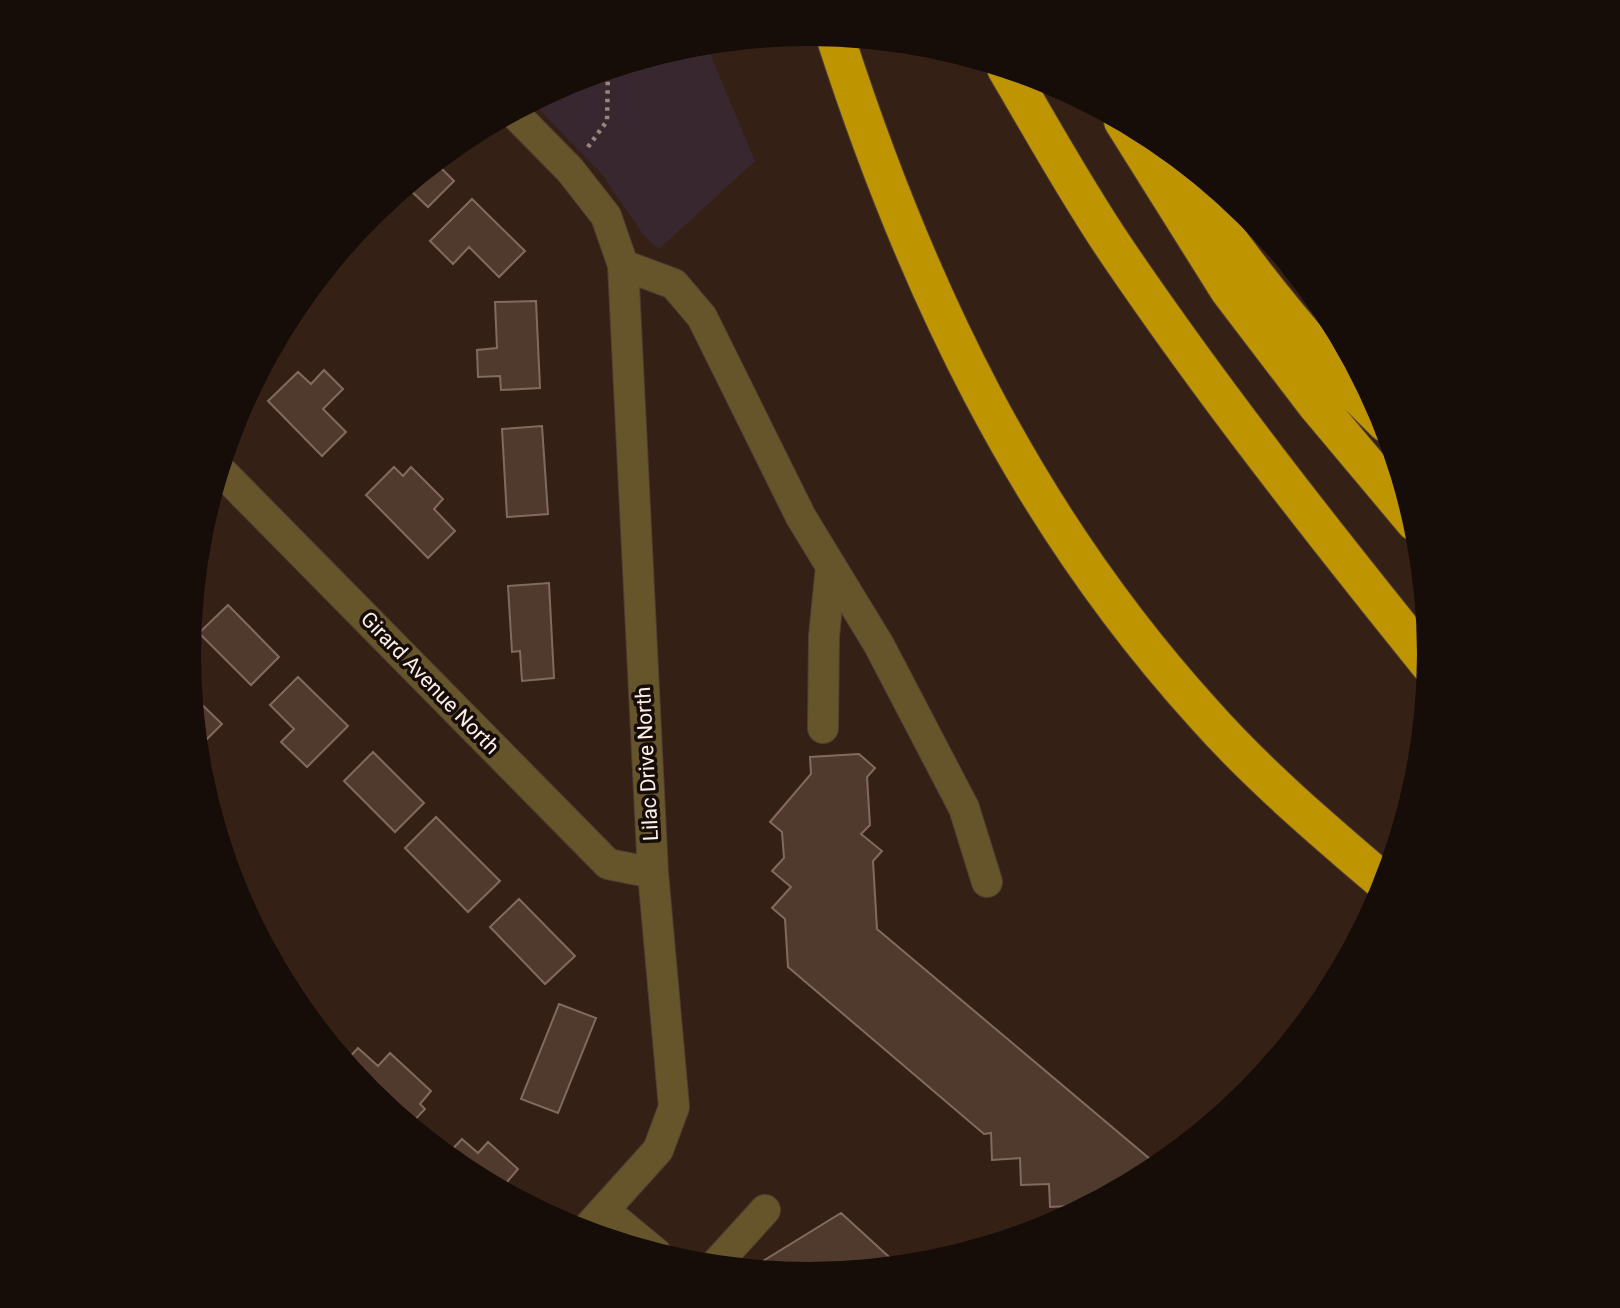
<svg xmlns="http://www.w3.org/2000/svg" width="1620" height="1308" font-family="Roboto,sans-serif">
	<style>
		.built { fill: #432719 }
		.education { fill: #392730 }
		.building { fill: #503a2e; stroke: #836a5e; stroke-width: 2 }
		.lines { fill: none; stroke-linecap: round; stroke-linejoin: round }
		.minor-casing { stroke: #513d33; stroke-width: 32 }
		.highway-casing { stroke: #513d33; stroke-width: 40 }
		.path { stroke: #99877f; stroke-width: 4.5; stroke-dasharray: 3.5 5; stroke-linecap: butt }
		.minor { stroke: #66552b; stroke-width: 30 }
		.highway { stroke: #be9500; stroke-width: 38 }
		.labels { text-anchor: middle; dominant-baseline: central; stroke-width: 7; stroke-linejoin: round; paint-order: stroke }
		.street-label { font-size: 21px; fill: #feefe8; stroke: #160d08 }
	</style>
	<rect width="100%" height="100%" fill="#352016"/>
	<!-- built -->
	<path class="built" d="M1242,210L1326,309L1348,349L1264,252Z"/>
	<!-- education -->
	<path class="education" d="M706,44L755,161L659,249L645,237L601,173L532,102L573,80L689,45Z"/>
	<!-- building -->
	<path class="building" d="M435,162L454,181L428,207L406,186Z
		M472,199L525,251L499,277L469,247L453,264L430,241Z
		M536,301L540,388L501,390L500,376L478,377L477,350L497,348L495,302Z
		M271,352L277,358L256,382L255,381Z
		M324,370L343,389L323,409L346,432L322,456L268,401L298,372L311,384Z
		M542,426L548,514L507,517L502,429Z
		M394,467L403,476L411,467L443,499L434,509L455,531L428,558L366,495Z
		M549,583L554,678L522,681L520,651L512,652L508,586Z
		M228,605L279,657L251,685L199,633Z
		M298,677L348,726L307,767L281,742L294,729L270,705Z
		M193,696L222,724L198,748Z
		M373,752L424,803L395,832L344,781Z
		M859,754L875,768L867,777L870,825L861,834L882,851L873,861L877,929L1150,1159H1158L1159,1167L1155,1170L1090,1205L1050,1207L1049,1184L1021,1185L1020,1158L992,1160L991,1133L984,1134L788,967L785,919L772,908L791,887L772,871L784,858L782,832L770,822L811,774L810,757Z
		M436,817L500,881L468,912L405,848Z
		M519,899L575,956L545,984L490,927Z
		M559,1004L596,1018L558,1113L521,1099Z
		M358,1048L378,1066L390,1053L431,1091L420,1104L425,1109L410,1125L371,1093L345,1062Z
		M462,1139L478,1153L488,1142L518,1169L501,1189L465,1170L447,1155Z
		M841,1213L899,1266L810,1275L769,1271L763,1261Z"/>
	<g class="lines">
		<defs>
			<path id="minor" d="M513,112L570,170L606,216L623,265L653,873L674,1107L658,1150L585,1231
				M623,265L674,284L702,317L801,517L879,645L964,808L987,882
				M220,470L608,864L653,873
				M823,728L824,636L831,566
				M604,1210L656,1253
				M715,1265L765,1210"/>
			<path id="highway" d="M835,36C916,287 1025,517 1204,714C1259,776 1323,830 1386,884
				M1006,68C1042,129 1076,191 1116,250C1213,393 1321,530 1430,665
				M1123,121L1229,290L1316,404L1415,522
				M1181,173C1241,261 1309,349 1386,423"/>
		</defs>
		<!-- minor casing -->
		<use href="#minor" class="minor-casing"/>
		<!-- highway casing -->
		<use href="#highway" class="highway-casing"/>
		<!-- path -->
		<path class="path" d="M588,147L607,121L608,70"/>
		<!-- minor -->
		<use href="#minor" class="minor"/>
		<!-- highway -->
		<use href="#highway" class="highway"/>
	</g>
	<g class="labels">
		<!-- street labels -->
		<g class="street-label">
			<text transform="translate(430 683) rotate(46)">Girard Avenue North</text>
			<text transform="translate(647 764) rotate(-93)">Lilac Drive North</text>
		</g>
	</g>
	<!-- crop -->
	<path d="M0 0H1620V1308H0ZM201 654a608 608 0 1 1 1216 0a608 608 0 1 1-1216 0Z" fill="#160d08" fill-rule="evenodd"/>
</svg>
